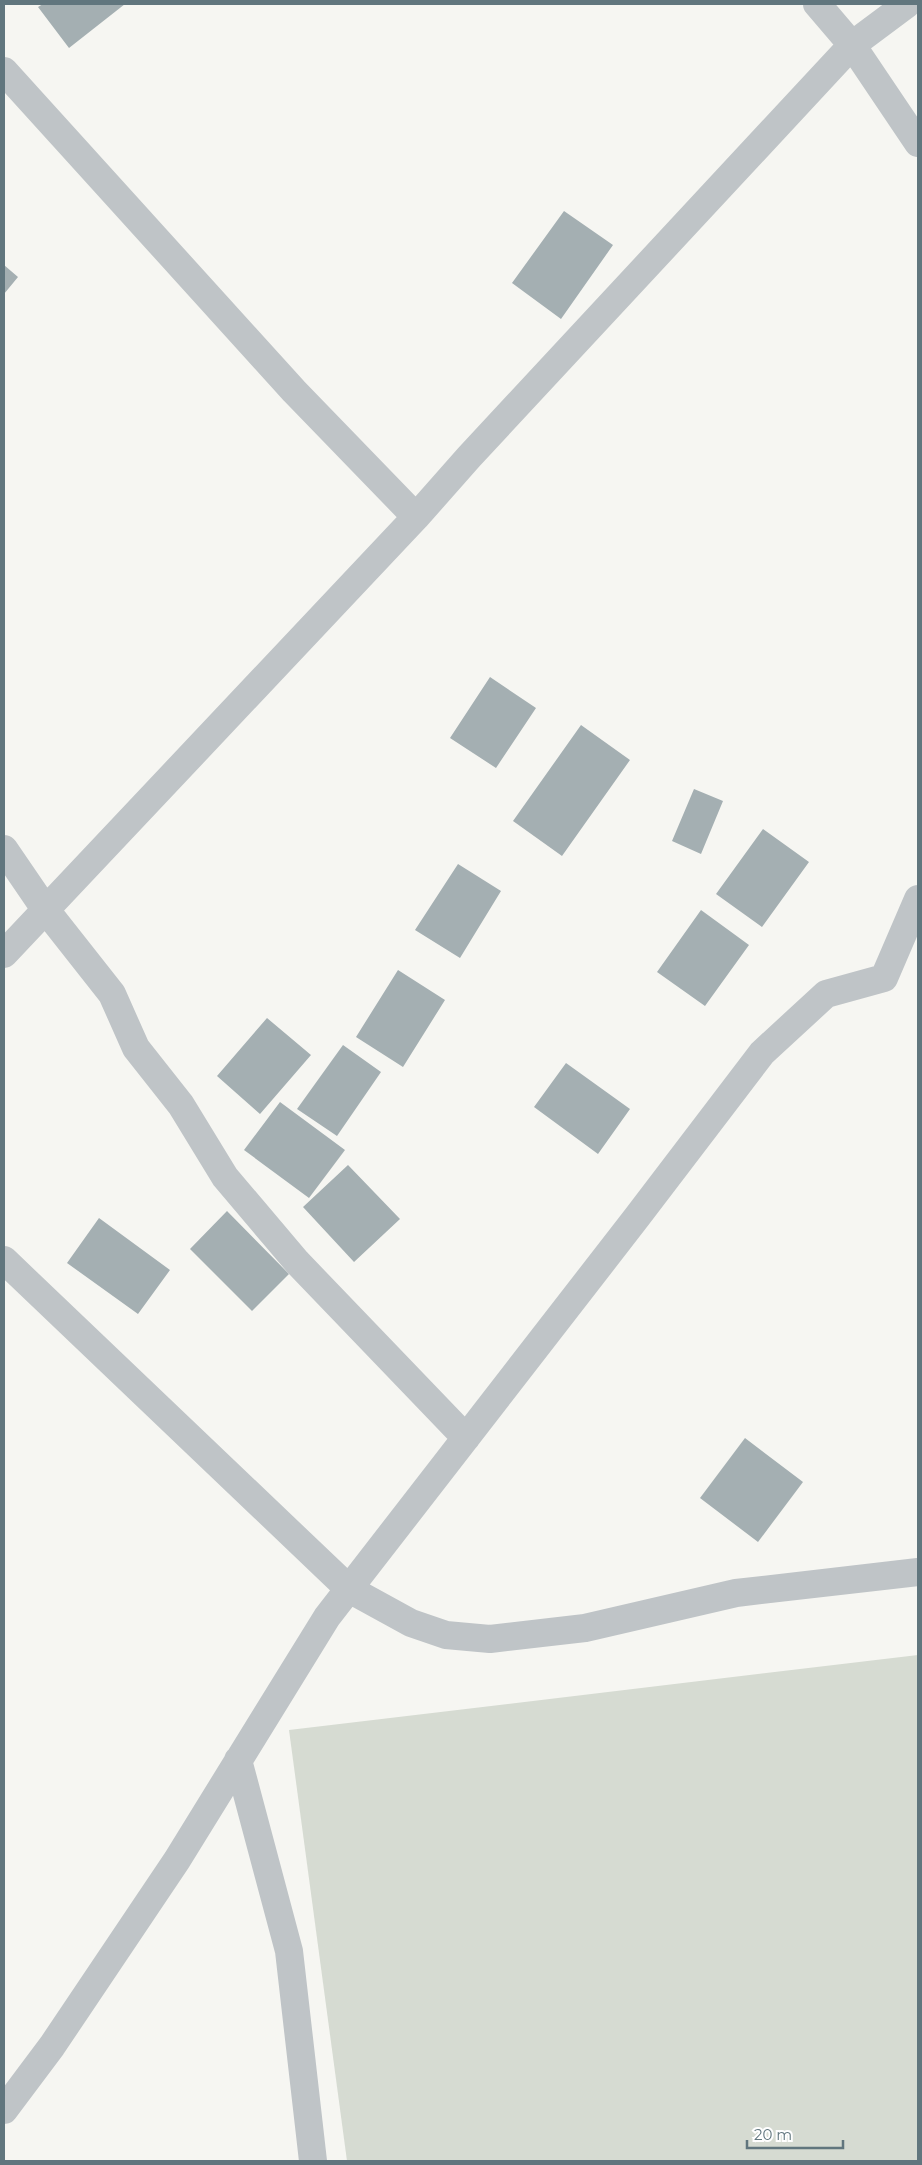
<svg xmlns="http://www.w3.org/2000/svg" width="922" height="2165" font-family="Montserrat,sans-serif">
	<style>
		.grass { fill: #d6dbd2 }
		.building { fill: #a4afb2 }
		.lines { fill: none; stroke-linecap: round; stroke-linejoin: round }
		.minor { stroke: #bfc4c7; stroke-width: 28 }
	</style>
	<rect width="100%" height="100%" fill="#f6f6f2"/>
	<!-- grass -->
	<path class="grass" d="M918,1655V2161H347L289,1730Z"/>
	<!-- building -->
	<path class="building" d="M43,4H125L69,48L38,7Z
		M564,211L613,245L561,319L512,283Z
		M4,265L18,277L4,294Z
		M490,677L536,708L496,768L450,738Z
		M581,725L630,760L562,856L513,821Z
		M694,789L723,801L701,854L672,841Z
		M763,829L809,862L762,927L716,894Z
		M458,864L501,891L460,958L415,930Z
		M701,910L749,945L705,1006L657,972Z
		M398,970L445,1000L403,1067L356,1037Z
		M267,1018L311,1055L260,1114L217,1076Z
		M343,1045L381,1072L337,1136L297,1109Z
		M566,1063L630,1109L598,1154L534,1107Z
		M280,1102L345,1150L309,1198L244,1150Z
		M348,1165L400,1219L354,1262L303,1207Z
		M227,1211L289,1274L252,1311L190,1249Z
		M99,1218L170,1270L138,1314L67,1263Z
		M745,1438L803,1482L758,1542L700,1498Z"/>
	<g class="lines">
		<!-- minor -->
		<path class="minor" d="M817,4L852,45L918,143
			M4,71L294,391L416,517
			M4,849L45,909L112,994L136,1048L181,1105L225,1177L297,1262L466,1438
			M4,954L416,517L469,457L852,45L907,4
			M4,1260L349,1589L411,1623L446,1635L490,1639L585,1628L736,1593L918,1572
			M238,1760L289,1951L313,2161
			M4,2110L52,2046L177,1860L327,1617L637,1217L762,1053L826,994L884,978L918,899"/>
	</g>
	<!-- border -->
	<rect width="922" height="2165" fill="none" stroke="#61767e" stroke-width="10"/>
	<!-- scale -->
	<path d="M747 2140v8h96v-8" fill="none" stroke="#61767e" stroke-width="2.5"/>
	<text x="754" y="2140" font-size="15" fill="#61767e" stroke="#ffffff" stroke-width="4" paint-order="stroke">20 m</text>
</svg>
